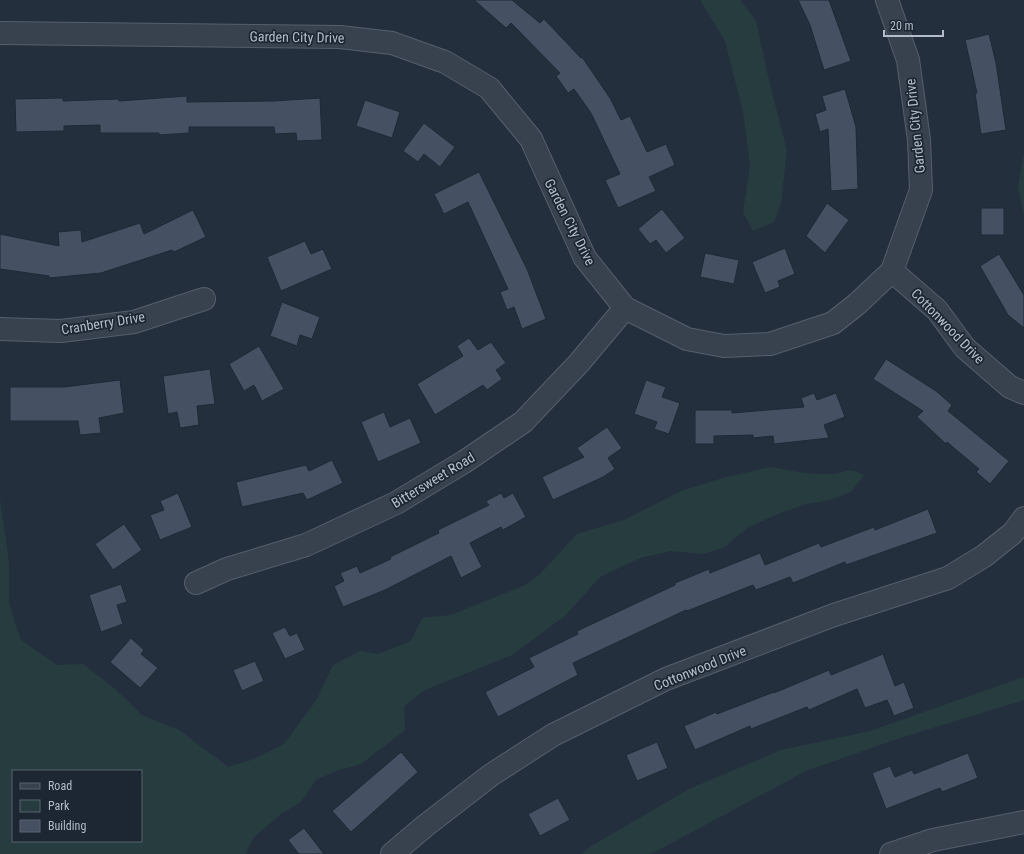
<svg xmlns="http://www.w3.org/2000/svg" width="1024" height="854" font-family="'Roboto Condensed',sans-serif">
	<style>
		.green { fill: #263c3f; fill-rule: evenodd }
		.building { fill: #455162; stroke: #1f2835 }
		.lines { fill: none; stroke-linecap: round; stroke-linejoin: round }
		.minor-casing { stroke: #565f6c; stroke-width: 24 }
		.minor { stroke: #38414e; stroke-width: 22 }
		.labels { text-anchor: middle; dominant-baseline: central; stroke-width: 3.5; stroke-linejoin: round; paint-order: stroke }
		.street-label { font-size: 14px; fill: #b4bcc9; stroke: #1d2633 }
	</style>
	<rect width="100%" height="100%" fill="#242f3e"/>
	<!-- green -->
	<path class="green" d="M700,0H740L756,21L769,80L787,151L781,203L774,222L753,231L743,212L750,165L743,112L725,41Z
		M1024,152V216L1018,187Z
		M771,467C791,471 811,475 831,474C848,473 846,466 864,475L851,492L830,500L806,504L778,514L747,528L725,547L703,554L671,551L640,558L600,577L565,616L512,655L425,690L404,706L405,730L361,764L336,771L316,780L301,802L281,814L253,838L246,854H0V499L9,563V603L21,640L57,665L83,664L114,688L142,715L179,730L228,767L251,760L284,744L317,699L333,665L360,651L378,654L411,641L422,618L451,615L525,585L540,574L577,534L624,520L681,491L726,477ZM13,771H141V841H13Z
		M1024,677V700L900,738L806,771L651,854H581L593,845L689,789L781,750L870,731Z"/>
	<!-- building -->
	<path class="building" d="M474,0H512L540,23L544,19L581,58L582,57L610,98L621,120L630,116L647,152L666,144L675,165L649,177L656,191L618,208L605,180L620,174L591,113L574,89L568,93L556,76L560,73L511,23L506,28Z
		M798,0H829L851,61L824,70L810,25Z
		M989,34L996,63L1006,130L981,134L975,93H977L965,40Z
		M845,89L856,127L858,189L831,191L828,129L820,132L815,114L826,110L822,96Z
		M187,96V102L273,101L320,98L322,140L297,141L296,133L275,134L274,127H189V133L159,135V133H100V125L64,126V131L16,132L15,99L63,98V101L119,99V101Z
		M365,100L400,112L392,138L356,126Z
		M424,123L455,147L440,167L424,154L418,162L403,151Z
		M479,172L527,269L546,319L522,329L514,307L507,310L500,292L508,289L468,202L444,214L434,194Z
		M827,203L849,220L825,253L806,236Z
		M981,208H1004V235H981Z
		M662,209L685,238L666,253L656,240L650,244L638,229Z
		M193,210L206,237L174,252L172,250L101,273L49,278V276L0,269V234L59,246L58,232L81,230L82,242L140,223L144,234Z
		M305,241L311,254L323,249L332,269L281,291L267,257Z
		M785,248L795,274L778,281L780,287L765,293L752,262Z
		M705,253L739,260L734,284L700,277Z
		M999,254L1024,295V328L1008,315L980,266Z
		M282,302L320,317L312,339L300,335L297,346L270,336Z
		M469,338L478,350L491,342L506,363L496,370L502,379L487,390L483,385L435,415L417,384L463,356L457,346Z
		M259,346L284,389L262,401L254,385L244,391L229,364Z
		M886,359L936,391L952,405L948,411L1009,461L990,484L976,472L979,469L947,442L946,444L917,417L923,411L873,379Z
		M210,369L215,404L197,406L199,425L180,428L177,412L168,414L163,376Z
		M120,380L124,413L99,418L101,433L80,435L78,421H10V387H64Z
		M646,380L666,387L662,397L680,403L669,434L654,429L657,422L634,414Z
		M814,393L817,400L836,393L845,417L824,425L829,438L774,444L773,436L753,438V435L714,436V444H695V410H732V413L804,407L801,398Z
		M384,412L390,427L410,418L421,443L378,462L361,422Z
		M607,427L622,448L608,458L615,469L603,477L553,500L542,477L584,457L577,448Z
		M332,460L343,483L307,500L303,493L242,507L236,482L306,465L309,471Z
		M178,493L192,527L160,540L150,515L164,510L160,501Z
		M501,493L504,498L513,493L526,517L503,530L501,527L470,543L482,567L461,578L451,556L385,590L343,607L334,586L344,581L340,573L357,566L360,573L391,559L390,557L439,533L438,530L489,505L486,501Z
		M928,509L937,533L846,565L845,562L793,583L790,577L756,590L753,585L687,611L686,610L573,663L578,675L498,717L485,692L534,667L529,658L578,634L577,631L675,585V583L709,569L710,573L760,553L765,565L819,543L821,547L874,527L875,530Z
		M124,524L142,550L113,570L95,544Z
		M121,584L127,602L117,605L123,624L101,632L89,595Z
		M285,627L290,636L297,633L305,650L285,659L272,633Z
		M131,638L144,650L141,654L158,668L140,688L110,662Z
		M883,654L895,686L904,682L914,708L894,716L887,700L865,708L857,689L809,710L807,707L751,729L750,726L695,750L684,726L716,712L717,714L774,692V693L829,670L831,675Z
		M255,661L264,681L242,691L233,670Z
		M657,742L668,768L637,781L626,755Z
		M401,752L418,772L351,832L332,811Z
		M968,753L978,778L942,792L940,788L886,809L872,773L890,766L895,777L912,770L914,774Z
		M558,798L570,820L540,836L528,814Z
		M304,828L324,854H299L288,840Z"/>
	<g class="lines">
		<defs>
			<path id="minor" d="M0,33L340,37L392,43L445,62L489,88L531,139L585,258L625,308L687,339L724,346L770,344L833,323L857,304L892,271L921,190L919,140L908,60L887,0
				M892,271L937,310L965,348L1010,387L1024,393
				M0,329L61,331L134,322L204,299
				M196,583L227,569L306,545L396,503L464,462L523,422L579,363L625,308
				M392,854L425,826L491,775L553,735L666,679L834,615L948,578L984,556L1013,533L1024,518
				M891,854L933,840L1024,822"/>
		</defs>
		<!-- minor casing -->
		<use href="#minor" class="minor-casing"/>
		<!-- minor -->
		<use href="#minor" class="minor"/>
	</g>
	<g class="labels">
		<!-- street labels -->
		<g class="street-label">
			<text transform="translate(297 37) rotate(1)">Garden City Drive</text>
			<text transform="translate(915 126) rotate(-96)">Garden City Drive</text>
			<text transform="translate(570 222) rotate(63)">Garden City Drive</text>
			<text transform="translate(103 323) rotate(-9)">Cranberry Drive</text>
			<text transform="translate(948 326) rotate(46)">Cottonwood Drive</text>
			<text transform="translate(433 480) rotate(-31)">Bittersweet Road</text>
			<text transform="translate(700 668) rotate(-22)">Cottonwood Drive</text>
		</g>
	</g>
	<!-- legend -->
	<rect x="12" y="770" width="130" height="72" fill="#1d2633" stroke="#59626f"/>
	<rect x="20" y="783" width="20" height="6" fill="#38414e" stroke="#59626f"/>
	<text x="48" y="790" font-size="12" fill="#b4bcc9">Road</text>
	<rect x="20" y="800" width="20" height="12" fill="#263c3f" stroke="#59626f"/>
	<text x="48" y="810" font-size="12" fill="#b4bcc9">Park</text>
	<rect x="20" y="820" width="20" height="12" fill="#455162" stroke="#59626f"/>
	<text x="48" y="830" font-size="12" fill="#b4bcc9">Building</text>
	<!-- scale -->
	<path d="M884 30v6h59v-6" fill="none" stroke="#b4bcc9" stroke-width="2"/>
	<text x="890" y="30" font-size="12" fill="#b4bcc9" stroke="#1d2633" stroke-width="3" paint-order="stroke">20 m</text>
</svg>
